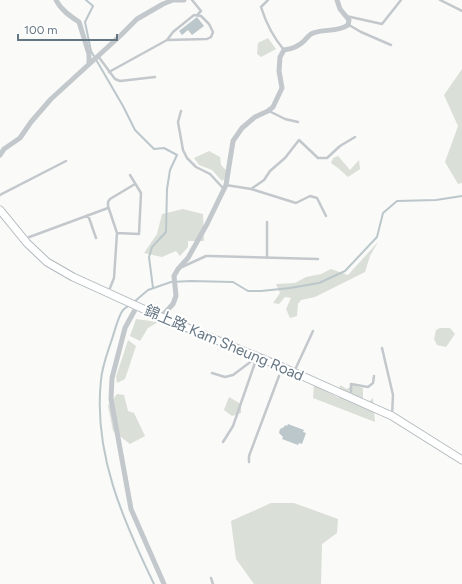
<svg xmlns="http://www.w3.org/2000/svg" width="462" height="584" font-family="Figtree,'Noto Sans TC',sans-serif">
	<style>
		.green { fill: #dadfd7 }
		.water { fill: #bbc7cb }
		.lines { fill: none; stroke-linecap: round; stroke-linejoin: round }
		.stream { stroke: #bbc7cb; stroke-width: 2 }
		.secondary-casing { stroke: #b3babf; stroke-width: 9 }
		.lane { stroke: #c3c8cc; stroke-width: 2.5 }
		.street { stroke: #c3c8cc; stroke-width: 5 }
		.secondary { stroke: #fff; stroke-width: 7 }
		.labels { text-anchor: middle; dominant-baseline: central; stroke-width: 4; stroke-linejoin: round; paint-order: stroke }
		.street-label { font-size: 15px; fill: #657683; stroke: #fff }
	</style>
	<rect width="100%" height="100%" fill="#fafaf8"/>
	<!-- green -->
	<path class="green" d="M268,38L276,49L261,57L257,54L258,43Z
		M462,69V183L458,184L445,162L458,126L444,95Z
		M209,151L220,157L221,165L230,174L222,181L212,170L199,165L194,158Z
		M338,156L350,170L359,160L360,169L348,177L338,168L331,163L333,158Z
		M183,209L203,214L204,241H188V247L180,256L176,251L162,257L144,253L157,234L162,214Z
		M378,242L370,256L365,272L315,297L301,300L298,304L297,316L290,318L286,309L291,298L285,297L279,304L273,303L280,293L276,284L295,283L306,277L321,274L331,269L348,275Z
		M136,319L158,322L148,328L140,341L130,336Z
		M440,328H450L455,334L446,347L437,345L434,339L436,330Z
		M128,340L136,346L125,379L117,383L116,377Z
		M314,385L339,398L340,385L347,389L353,385L363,388V407L373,398L375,422L313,398Z
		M117,394L124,395L128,411L134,413L145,436L130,444L113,431L108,406Z
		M229,397L241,404V413L232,416L224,410Z
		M271,503H294L338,519L337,533L322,544L321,584H254L236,559L231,521Z"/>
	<!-- water -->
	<path class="water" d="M197,17L204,26L192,35L188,30L182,35L179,31Z
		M288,424L304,430L303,432L306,433L302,444L299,443L298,445L282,439L283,437L279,433L280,429L284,427L285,425L287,426Z"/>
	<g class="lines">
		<!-- stream -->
		<path class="stream" d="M86,0L93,6L85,22L91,51L123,106L135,130L154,149L164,148L177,155L170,170L167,189L166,232L152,247L149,257L153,288
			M134,302L148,290L171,282L191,281L233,282L248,291H261L290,288L319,283L345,271L377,237L383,213L397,201L436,200L462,196
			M130,305C128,306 125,308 123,310C118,316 114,334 111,342C107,354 102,367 101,380C93,453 123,520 154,584"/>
		<defs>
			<path id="secondary" d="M0,210L27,243L47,262L73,277L161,317L282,367L392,416L462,460"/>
		</defs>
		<!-- secondary casing -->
		<use href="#secondary" class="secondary-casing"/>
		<!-- lane -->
		<path class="lane" d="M192,0L201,11L198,14
			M268,0L261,7C266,23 273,37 284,50
			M440,0L462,11
			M346,16L382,24L401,0
			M349,25L361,32L391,45
			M98,56L115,79L120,81L155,77
			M109,72L167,40L173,32L194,15L201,16L209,24L213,32L211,37L207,39L167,40
			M181,111L178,122L183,150L187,158L196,167L210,174L223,188
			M269,111L285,119L298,122
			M226,185L251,189L264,180L270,171L285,158L299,140L318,158H327L340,146L355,137
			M251,189L296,203L310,196L317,198L326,216
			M0,195L66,161
			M88,215L96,238
			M117,233L139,234L141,193L130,175
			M24,239L108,208
			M267,258V222
			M182,267L206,256H209L318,259
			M108,293L114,278L117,233L108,206V202L110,199L135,184
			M382,348L393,395L392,416
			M294,372L313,331
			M212,373L225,377L233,375L257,357
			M351,397V384L368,387L373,383L374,376
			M223,442L233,426L257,357
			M249,462V456L279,376
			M211,578L213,584"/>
		<!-- street -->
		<path class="street" d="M56,0C61,10 70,16 79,22L89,54V63
			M0,155L4,149L20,138L31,122L51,99L121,35L137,19L163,4L173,0H184
			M137,306L125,328L112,378L111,399L131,509L164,584
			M161,317L173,304L176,296L174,276L178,269L188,258L207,224L226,185L233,141L242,128L255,117L268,111L273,107L282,88L279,71L280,57L284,50C292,49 298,47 304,41C306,39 308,36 311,34C322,28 337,33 348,25L349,20L340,9L337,0"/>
		<!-- secondary -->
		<use href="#secondary" class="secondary"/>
	</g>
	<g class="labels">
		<!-- street labels -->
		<g class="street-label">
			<text transform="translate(224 343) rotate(23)">錦上路 Kam Sheung Road</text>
		</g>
	</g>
	<!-- scale -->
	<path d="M18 34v6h99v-6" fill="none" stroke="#657683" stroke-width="2"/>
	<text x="24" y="34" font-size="12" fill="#657683" stroke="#ffffff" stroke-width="3" paint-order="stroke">100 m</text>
</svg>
